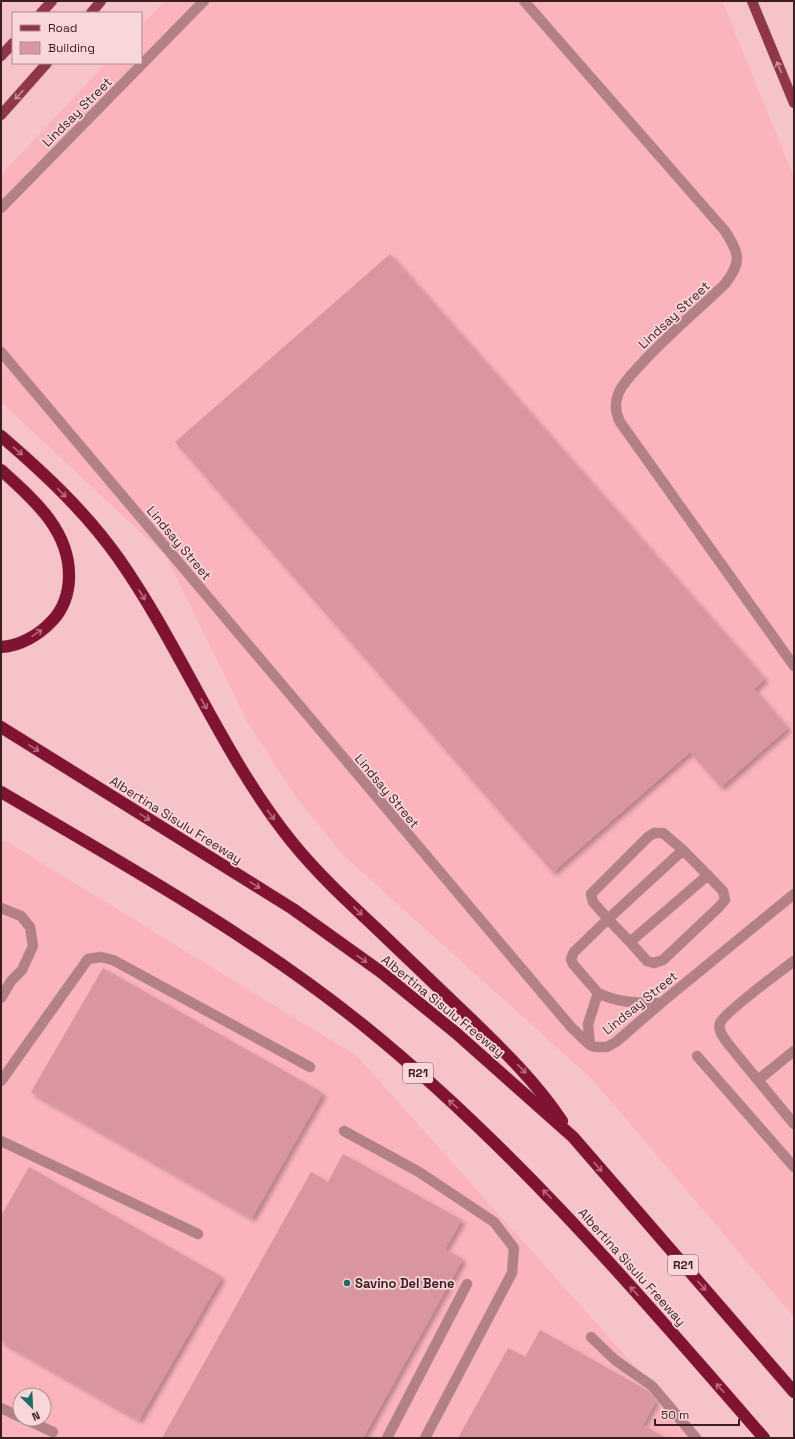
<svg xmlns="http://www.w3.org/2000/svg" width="795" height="1439" font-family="'Space Grotesk',sans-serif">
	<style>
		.built { fill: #fbb3bc; fill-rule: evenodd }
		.building { fill: #da969f; filter: url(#shadow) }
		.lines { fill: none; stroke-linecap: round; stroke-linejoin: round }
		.minor-casing { stroke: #d1a2a8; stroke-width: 11 }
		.major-casing { stroke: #d1a2a8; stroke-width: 11 }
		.highway-casing { stroke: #d1a2a8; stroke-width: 13 }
		.minor { stroke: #b38086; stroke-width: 10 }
		.major { stroke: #8f3648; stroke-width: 10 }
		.highway { stroke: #801232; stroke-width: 12 }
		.oneway { stroke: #c98e98 }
		.oneway2 { stroke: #b66a7d }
		.poi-dot { fill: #216c69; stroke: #f8d6d9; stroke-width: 1.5 }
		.labels { text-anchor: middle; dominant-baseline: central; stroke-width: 3.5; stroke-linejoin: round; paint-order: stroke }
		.shield { fill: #f8d6d9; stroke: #745559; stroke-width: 1 }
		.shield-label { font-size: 12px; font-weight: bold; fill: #3c1e22 }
		.street-label { font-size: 13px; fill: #3c1e22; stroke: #f8d6d9 }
		.poi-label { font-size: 13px; font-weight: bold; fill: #3c1e22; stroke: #f8d6d9; text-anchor: start }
	</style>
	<defs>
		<filter id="shadow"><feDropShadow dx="3.5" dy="3.5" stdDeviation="2" flood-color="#0004"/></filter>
	</defs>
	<rect width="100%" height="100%" fill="#f6c3c9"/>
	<!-- built -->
	<path class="built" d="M165,1H722L794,177V1317L592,1079L342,854L295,796L248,723L166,556L1,402V175L106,63H141V26Z
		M1,838L357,1056L699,1438H1ZM20,1395H44V1419H20Z"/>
	<!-- building -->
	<path class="building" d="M390,254L765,679L754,689L788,728L721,787L690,752L553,872L175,442Z
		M103,968L323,1093L252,1218L31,1092Z
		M343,1154L462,1220L445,1249L463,1259L363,1438H162L311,1172L328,1182Z
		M29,1167L222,1277L139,1420L1,1341V1216Z
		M540,1330L648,1391L656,1401L643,1425L666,1438H458L508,1348L525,1357Z"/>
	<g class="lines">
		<defs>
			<path id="minor" d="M524,1L725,231C740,255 742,261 725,284C698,310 669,334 644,361C635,371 625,380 619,392C614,403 615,412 620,422L794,666
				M1,208L204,1
				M1,352L571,1027L590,1045L595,1047H607L616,1042L661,1003L794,894
				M683,850L608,919L630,942L708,875
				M1,908L21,916L30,927L33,946L22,970L11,981L1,998
				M794,961C782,970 725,1012 720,1023C717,1031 725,1039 729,1045L794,1124
				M598,993L573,964L571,959L574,952L608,919L593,902L591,894L648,837L654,833H663L683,850L723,891L725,900L719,907L663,960L654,963L647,961L630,942
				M590,1045L588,1024L598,993C618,1003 638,1003 661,1003
				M697,1056L794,1167
				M758,1080L794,1051
				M1,1081L88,959L101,957L113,960L310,1067
				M344,1131L419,1172L494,1222L514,1248L512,1273L425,1438
				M1,1141L198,1234
				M591,1337L615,1360L652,1386L696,1438
				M1,1408L20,1417
				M25,1419L53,1432
				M387,1438L467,1284"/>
			<path id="major" d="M752,1L794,103
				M41,13L52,1
				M91,13L101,1
				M1,56L13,43
				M1,115L47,63"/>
			<path id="highway" d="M1,436C44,473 86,512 119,559C182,649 222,755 292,842C317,873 346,900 376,928C407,958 439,988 470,1018C504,1051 536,1082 562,1121
				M1,470C33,499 70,530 69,577C69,593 63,610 52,621C39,635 20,646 1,647
				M1,727L293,909L381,972L456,1033L573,1137L794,1392
				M1,792C125,865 251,935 363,1025C513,1146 638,1293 764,1438"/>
		</defs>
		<!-- minor casing -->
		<use href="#minor" class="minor-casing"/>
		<!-- major casing -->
		<use href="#major" class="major-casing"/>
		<!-- highway casing -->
		<use href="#highway" class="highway-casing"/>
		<!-- minor -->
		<use href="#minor" class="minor"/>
		<!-- major -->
		<use href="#major" class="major"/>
		<!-- highway -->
		<use href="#highway" class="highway"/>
	</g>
	<!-- one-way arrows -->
	<defs><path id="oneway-shaft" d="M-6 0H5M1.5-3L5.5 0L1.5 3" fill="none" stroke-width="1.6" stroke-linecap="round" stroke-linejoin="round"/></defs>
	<g class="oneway">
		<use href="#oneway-shaft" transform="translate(779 67) rotate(-113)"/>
		<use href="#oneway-shaft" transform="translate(19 95) rotate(132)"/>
	</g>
	<g class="oneway2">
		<use href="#oneway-shaft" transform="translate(18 451) rotate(41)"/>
		<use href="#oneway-shaft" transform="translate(62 493) rotate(46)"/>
		<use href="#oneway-shaft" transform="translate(142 595) rotate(58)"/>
		<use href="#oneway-shaft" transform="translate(37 633) rotate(-34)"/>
		<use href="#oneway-shaft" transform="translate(204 704) rotate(61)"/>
		<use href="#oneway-shaft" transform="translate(34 748) rotate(32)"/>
		<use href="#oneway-shaft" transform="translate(271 815) rotate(53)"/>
		<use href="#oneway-shaft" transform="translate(145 817) rotate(32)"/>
		<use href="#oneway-shaft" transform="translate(255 885) rotate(32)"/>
		<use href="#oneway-shaft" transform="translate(358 911) rotate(44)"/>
		<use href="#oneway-shaft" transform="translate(362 959) rotate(35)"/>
		<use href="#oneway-shaft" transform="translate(522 1069) rotate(46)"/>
		<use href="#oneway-shaft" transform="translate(453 1104) rotate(-139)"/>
		<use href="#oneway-shaft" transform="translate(598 1167) rotate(49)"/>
		<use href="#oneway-shaft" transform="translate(547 1194) rotate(-135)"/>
		<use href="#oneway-shaft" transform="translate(702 1286) rotate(49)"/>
		<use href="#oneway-shaft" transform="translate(634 1291) rotate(-132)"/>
		<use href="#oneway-shaft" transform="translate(720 1388) rotate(-132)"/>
	</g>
	<!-- markers -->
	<circle class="poi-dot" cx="347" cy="1283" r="4"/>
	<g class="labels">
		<!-- shield labels -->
		<g class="shield">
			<rect x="403" y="1063" width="30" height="20" rx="3"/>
			<rect x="668" y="1255" width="30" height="20" rx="3"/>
		</g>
		<g class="shield-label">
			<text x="418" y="1073">R21</text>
			<text x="683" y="1265">R21</text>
		</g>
		<!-- street labels -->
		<g class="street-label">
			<text transform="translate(77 112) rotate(-45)">Lindsay Street</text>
			<text transform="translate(674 315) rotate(-43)">Lindsay Street</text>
			<text transform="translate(179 543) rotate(50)">Lindsay Street</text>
			<text transform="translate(387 791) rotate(50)">Lindsay Street</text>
			<text transform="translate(176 820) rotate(32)">Albertina Sisulu Freeway</text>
			<text transform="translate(640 1003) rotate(-39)">Lindsay Street</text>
			<text transform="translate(443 1006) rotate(39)">Albertina Sisulu Freeway</text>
			<text transform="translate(632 1267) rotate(48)">Albertina Sisulu Freeway</text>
		</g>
		<!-- poi labels -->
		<g class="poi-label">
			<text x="355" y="1283">Savino Del Bene</text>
		</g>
	</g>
	<!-- border -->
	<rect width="795" height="1439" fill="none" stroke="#3c1e22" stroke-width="4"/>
	<!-- legend -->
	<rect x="12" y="12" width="130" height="52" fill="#f8d6d9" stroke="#ad8c90"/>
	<rect x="20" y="25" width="20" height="6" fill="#8f3648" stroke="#ad8c90"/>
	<text x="48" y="32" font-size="12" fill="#3c1e22">Road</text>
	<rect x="20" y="42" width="20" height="12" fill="#da969f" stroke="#ad8c90"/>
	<text x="48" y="52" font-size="12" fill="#3c1e22">Building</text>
	<!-- north arrow -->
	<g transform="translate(32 1407) rotate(156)"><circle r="19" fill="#f8d6d9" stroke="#ad8c90"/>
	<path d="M0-3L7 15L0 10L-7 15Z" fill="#216c69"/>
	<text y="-6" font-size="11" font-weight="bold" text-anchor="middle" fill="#3c1e22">N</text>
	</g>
	<!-- scale -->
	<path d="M655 1419v6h84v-6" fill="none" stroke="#3c1e22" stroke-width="2"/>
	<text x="661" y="1419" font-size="12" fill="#3c1e22" stroke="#f8d6d9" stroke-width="3" paint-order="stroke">50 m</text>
</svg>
